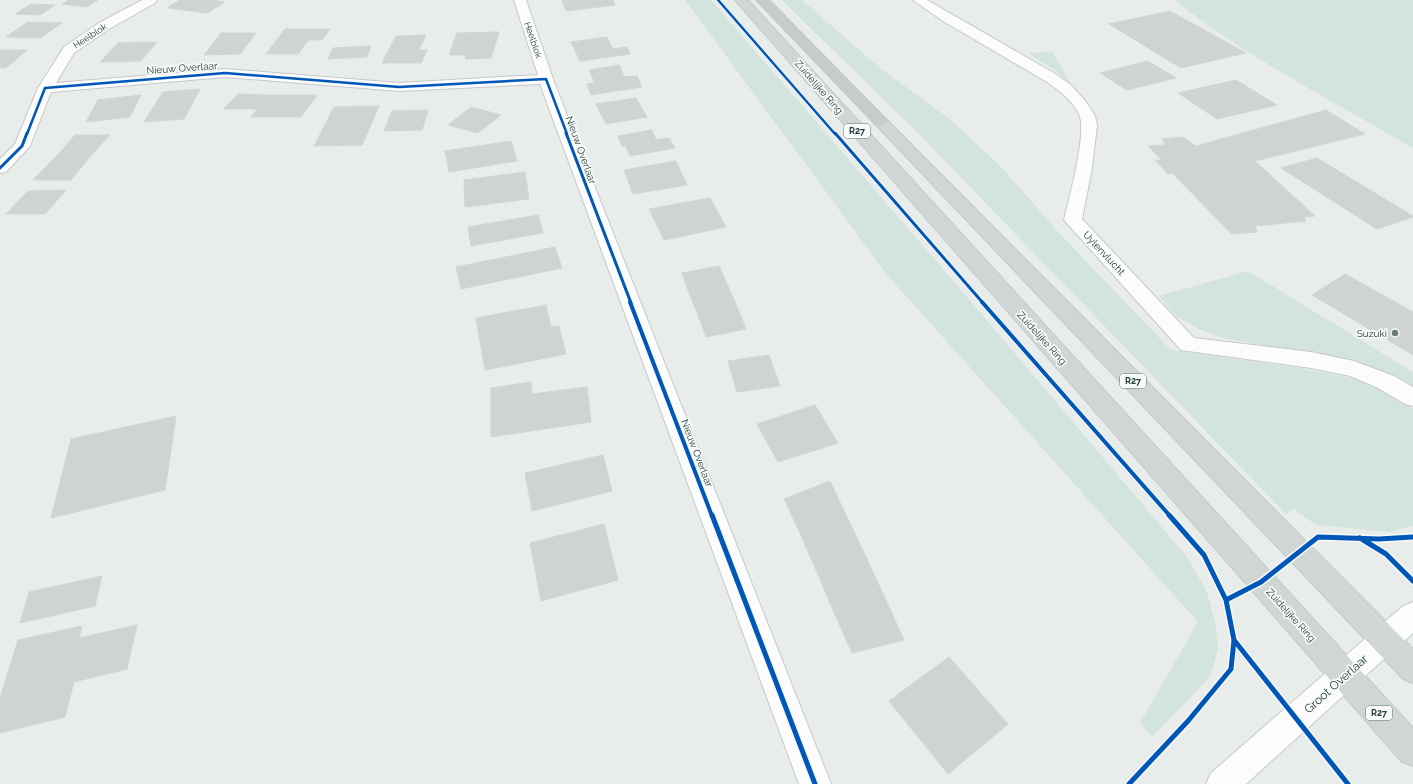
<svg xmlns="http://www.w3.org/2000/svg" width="1413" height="784" font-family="Raleway,sans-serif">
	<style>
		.green { fill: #d3e3dd }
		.building { fill: #cfd3d2; stroke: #d1d5d4 }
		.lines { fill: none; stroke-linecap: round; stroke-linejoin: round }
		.minor-casing { stroke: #c5c9c8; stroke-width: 2 }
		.tertiary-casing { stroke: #c5c9c8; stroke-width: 2 }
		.secondary-casing { stroke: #c5caca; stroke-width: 2 }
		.primary-casing { stroke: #c4caca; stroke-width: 2 }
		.trunk-casing { stroke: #c4caca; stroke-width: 2 }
		.minor { fill: #fcfcfc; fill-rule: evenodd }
		.tertiary { fill: #fcfcfc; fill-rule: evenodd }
		.secondary { fill: #fcfcfc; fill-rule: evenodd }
		.primary { fill: #d0d6d6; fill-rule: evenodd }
		.trunk { fill: #c6cccc; fill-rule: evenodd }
		.cycleway-far3-casing { stroke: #f7faf9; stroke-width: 4 }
		.cycleway-far2-casing { stroke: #f7faf9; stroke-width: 5 }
		.cycleway-far1-casing { stroke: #f7faf9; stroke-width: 6 }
		.cycleway-casing { stroke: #f7faf9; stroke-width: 8 }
		.cycleway-far3 { stroke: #0057b8; stroke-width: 2.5 }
		.cycleway-far2 { stroke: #0057b8; stroke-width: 3 }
		.cycleway-far1 { stroke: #0057b8; stroke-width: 4 }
		.cycleway { stroke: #0057b8; stroke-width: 5 }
		.poi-dot { fill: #6b7b7b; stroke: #f7faf9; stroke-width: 1.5 }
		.labels { text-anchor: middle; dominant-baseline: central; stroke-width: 3.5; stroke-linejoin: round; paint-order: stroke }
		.far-street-label { font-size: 9px; fill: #273e3e; stroke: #f7faf9 }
		.shield { fill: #f7faf9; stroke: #657676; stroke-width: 1 }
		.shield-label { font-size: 9px; font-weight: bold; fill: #273e3e }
		.street-label { font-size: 10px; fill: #273e3e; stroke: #f7faf9 }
		.poi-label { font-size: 10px; fill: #273e3e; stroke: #f7faf9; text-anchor: end }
		.near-street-label { font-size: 12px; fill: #273e3e; stroke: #f7faf9 }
	</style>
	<rect width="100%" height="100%" fill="#e8eceb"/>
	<!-- green -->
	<path class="green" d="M685,0H711L968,298L1187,557L1207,592L1215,622L1218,648L1210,677L1152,737L1140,723L1198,622L888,276Z
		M782,0H802L880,68L951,120L1002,168L1060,234L1171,350L1306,369L1358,380L1395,397L1413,409V526L1389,532L1316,525L1294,509L1286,514L919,134Z
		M1174,0H1413V148C1332,101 1248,58 1174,0Z
		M1052,52L1071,84L1054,70L1028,53Z
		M1248,271L1413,372V391L1382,372L1349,360L1222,338L1197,328L1176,316L1159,296Z"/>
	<!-- building -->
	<path class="building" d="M68,0H98L87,7L62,4Z
		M180,0H212L225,2L207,13L167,8Z
		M570,0H613L615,5L566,11L562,1Z
		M31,4L55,5L40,15L15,14Z
		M1170,11L1246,53L1181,68L1109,24Z
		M28,22L62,23L40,38L6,37Z
		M285,29H330L322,40H308L298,54H266Z
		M499,32L491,58L465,59L466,55H449L457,33Z
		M221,33H256L240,54L204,55Z
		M426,35L419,50H427L421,63H382L396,36Z
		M607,37L613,49L627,47L630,54L580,61L571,42Z
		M157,42L141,61L100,62L118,43Z
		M371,46L367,57L328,59L333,48Z
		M0,50H27L6,68H0Z
		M1148,61L1176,78L1127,90L1100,73Z
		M619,65L624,77L637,76L642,87L591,95L587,84L595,83L589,70Z
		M1236,80L1277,105L1217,119L1178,93Z
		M200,89L184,119L144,122L163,92Z
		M238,94L268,95L256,109H223Z
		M141,95L130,117L86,122L98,100Z
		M268,95H290L274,117H251Z
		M290,95H317L301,117H274Z
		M636,98L647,117L606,124L596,104Z
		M379,106L362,145L314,146L334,107Z
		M471,107L501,115L478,133L448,125Z
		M428,110L422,130L384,131L392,111Z
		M1326,110L1365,134L1255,161L1315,216L1304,217L1306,221L1255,226L1257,232L1232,234L1172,173L1168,174L1155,160H1162L1148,146L1166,145L1162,139L1183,137L1196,146Z
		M652,130L656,140L669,138L675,148L630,156L625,145L622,146L618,136Z
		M75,135H110L97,149L62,150Z
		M511,141L517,161L449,172L445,151Z
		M97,149L84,164L48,165L62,150Z
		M1317,158L1413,216V217L1377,229L1281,168Z
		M676,161L687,185L633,194L624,170Z
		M84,164L71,180H33L48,165Z
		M525,172L529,199L465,207L464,180Z
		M66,190L45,214H6L28,191Z
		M710,198L726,227L664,240L649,209Z
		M538,215L543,233L471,246L468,227Z
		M555,247L562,268L461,289L456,267Z
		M719,266L728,286L689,293L682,273Z
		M1345,274L1413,312V355L1312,295Z
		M728,286L737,307L698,315L689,293Z
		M546,305L551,327L559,326L566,354L485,370L476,318Z
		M737,307L746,329L706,337L698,315Z
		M769,355L780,386L737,392L728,361Z
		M531,382L532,394L587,387L591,422L491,437V388Z
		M815,405L838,443L778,462L757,424Z
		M176,416L165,490L51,518L71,439Z
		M603,455L612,491L532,511L525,473Z
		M830,481L847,517L800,533L784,499Z
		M847,517L865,555L816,570L800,533Z
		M604,524L618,580L541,601L530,543Z
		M865,555L884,596L833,610L816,570Z
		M102,576L95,606L20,623L29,592Z
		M884,596L904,640L852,653L833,610Z
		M137,625L127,669L74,682L65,717L0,733V698L18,640L82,626L79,638Z
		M949,657L1008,724L948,774L889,701Z"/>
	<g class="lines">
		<defs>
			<path id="minor" d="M142,0H157L155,3L109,29L74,53L56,83L225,69L399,83L538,75L514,0H526L553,79L583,157L831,784H799L540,84L399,91L225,77L51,92L30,146L6,172L0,173V159L15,144L38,88L64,47L99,23Z
				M913,0H927L1057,75L1072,86L1086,102L1095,116L1097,125L1092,168L1082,219L1194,338L1311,352L1354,361L1394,376L1413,387V406L1405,404L1378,388L1350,376L1311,368L1181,350L1064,220C1069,199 1086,136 1080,117C1075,102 1059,90 1047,82L943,21Z"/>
			<path id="tertiary" d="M1345,661L1355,665L1359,675L1355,685L1246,784H1206L1211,773L1335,665Z"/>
			<path id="secondary" d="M1413,602V633L1355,685L1345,689L1335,685L1331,675L1335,665L1403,606Z"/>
			<path id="primary" d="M735,0H748L1413,728V766L1402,762Z
				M880,116L885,118L1413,649V683L1403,679L875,124L872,121L875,118Z"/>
			<path id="trunk" d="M756,0H769L885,118L888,121L885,124L880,126L875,124Z"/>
		</defs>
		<!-- minor casing -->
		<use href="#minor" class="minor-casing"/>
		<!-- tertiary casing -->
		<use href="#tertiary" class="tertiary-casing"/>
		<!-- secondary casing -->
		<use href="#secondary" class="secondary-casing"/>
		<!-- primary casing -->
		<use href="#primary" class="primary-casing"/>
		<!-- trunk casing -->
		<use href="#trunk" class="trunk-casing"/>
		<!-- minor -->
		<use href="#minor" class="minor"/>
		<!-- tertiary -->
		<use href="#tertiary" class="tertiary"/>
		<!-- secondary -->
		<use href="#secondary" class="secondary"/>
		<!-- primary -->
		<use href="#primary" class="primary"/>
		<!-- trunk -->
		<use href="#trunk" class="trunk"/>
		<defs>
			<path id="cycleway-far3" d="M718,0L835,134
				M27,134L45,88L225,73L399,87L546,79L567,134"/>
			<path id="cycleway-far2" d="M566,133L631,303
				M835,133L983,303
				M0,168L22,146L27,133"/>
			<path id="cycleway-far1" d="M630,302L712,516
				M982,302L1170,516"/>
			<path id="cycleway" d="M712,515L815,784
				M1360,538L1386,554L1413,581
				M1226,600L1261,582L1318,537L1379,539L1413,537
				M1234,640L1348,784
				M1129,784L1188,721L1231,669L1234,640L1226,600L1204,555L1169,515"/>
		</defs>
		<!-- cycleway-far3 casing -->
		<use href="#cycleway-far3" class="cycleway-far3-casing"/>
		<!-- cycleway-far2 casing -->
		<use href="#cycleway-far2" class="cycleway-far2-casing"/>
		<!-- cycleway-far1 casing -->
		<use href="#cycleway-far1" class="cycleway-far1-casing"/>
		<!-- cycleway casing -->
		<use href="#cycleway" class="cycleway-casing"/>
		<!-- cycleway-far3 -->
		<use href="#cycleway-far3" class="cycleway-far3"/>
		<!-- cycleway-far2 -->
		<use href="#cycleway-far2" class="cycleway-far2"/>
		<!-- cycleway-far1 -->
		<use href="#cycleway-far1" class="cycleway-far1"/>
		<!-- cycleway -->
		<use href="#cycleway" class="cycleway"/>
	</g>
	<!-- markers -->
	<circle class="poi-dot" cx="1395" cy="333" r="4"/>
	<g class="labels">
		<!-- far-street labels -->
		<g class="far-street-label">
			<text transform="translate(90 36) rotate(-33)">Heelblok</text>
			<text transform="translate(533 40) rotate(71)">Heelblok</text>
		</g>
		<!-- shield labels -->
		<g class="shield">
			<rect x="844" y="124" width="26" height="14" rx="3"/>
			<rect x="1120" y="374" width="26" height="14" rx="3"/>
			<rect x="1366" y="706" width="26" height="14" rx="3"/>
		</g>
		<g class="shield-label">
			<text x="857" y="131">R27</text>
			<text x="1133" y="381">R27</text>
			<text x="1379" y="713">R27</text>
		</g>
		<!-- street labels -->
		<g class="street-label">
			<text transform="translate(182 68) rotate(-4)">Nieuw Overlaar</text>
			<text transform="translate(819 87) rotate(49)">Zuidelijke Ring</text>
			<text transform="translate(581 150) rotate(70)">Nieuw Overlaar</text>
			<text transform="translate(1104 253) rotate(47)">Uylenvlucht</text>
			<text transform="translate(1042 338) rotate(48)">Zuidelijke Ring</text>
			<text transform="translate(697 453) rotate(69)">Nieuw Overlaar</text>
			<text transform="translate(1291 615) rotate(48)">Zuidelijke Ring</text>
		</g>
		<!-- poi labels -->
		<g class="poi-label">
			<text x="1387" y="333">Suzuki</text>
		</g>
		<!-- near-street labels -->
		<g class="near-street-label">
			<text transform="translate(1336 684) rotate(-42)">Groot Overlaar</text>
		</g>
	</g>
</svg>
